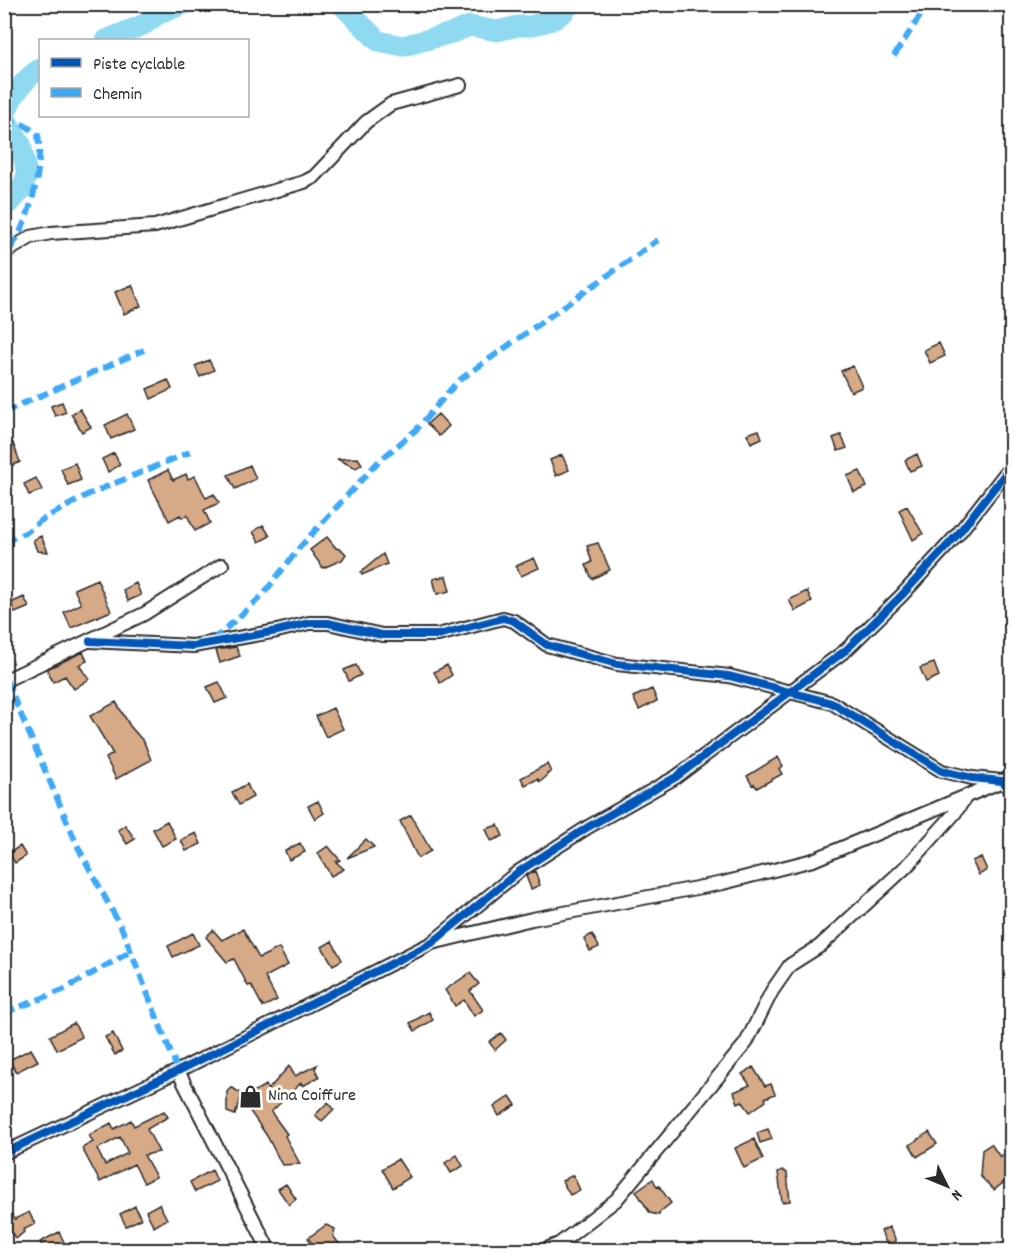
<svg xmlns="http://www.w3.org/2000/svg" width="1016" height="1255" font-family="Dekko,sans-serif">
	<style>
		.lines { fill: none; stroke-linecap: round; stroke-linejoin: round }
		.river { stroke: #90daf1; stroke-width: 21 }
		.building { fill: #d6a987; stroke: #2b2b2b; stroke-width: 1.5; fill-rule: evenodd }
		.minor-casing { stroke: #2b2b2b; stroke-width: 16 }
		.minor { stroke: #fff; stroke-width: 12 }
		.quiet { stroke: #3fa9f5; stroke-width: 6; stroke-dasharray: 12 6; stroke-linecap: butt }
		.cycleway-casing { stroke: #fff; stroke-width: 11 }
		.cycleway { stroke: #0057b8; stroke-width: 8 }
		.labels { text-anchor: middle; dominant-baseline: central; stroke-width: 6; stroke-linejoin: round; paint-order: stroke }
		.poi-label { font-size: 18px; fill: #2b2b2b; stroke: #fff; text-anchor: start }
	</style>
	<rect width="100%" height="100%" fill="#fff"/>
	<filter id="ink" filterUnits="userSpaceOnUse"><feTurbulence type="fractalNoise" baseFrequency=".0167" numOctaves="2"/><feDisplacementMap in="SourceGraphic" scale="12" xChannelSelector="R" yChannelSelector="G"/><feConvolveMatrix kernelMatrix="1 2 1 2 8 2 1 2 1" color-interpolation-filters="sRGB"/></filter>
	<g filter="url(#ink)">
		<g class="lines">
			<!-- river -->
			<path class="river" d="M341,4L378,41L403,46L452,33L470,26L497,31L518,26H529L542,23L556,18L565,11L570,4
				M106,40L145,24L157,15L184,4
				M4,206L11,202L21,190L27,175L21,144L5,118C7,102 26,76 40,69"/>
		</g>
		<!-- building -->
		<path class="building" d="M132,285L141,306L124,314L115,292Z
			M939,343L945,356L930,363L924,350Z
			M209,360L214,370L200,377L195,366Z
			M853,366L862,387L851,392L841,371Z
			M168,380L172,389L151,399L147,389Z
			M62,402L66,412L55,416L51,406Z
			M80,409L91,427L82,432L71,414Z
			M127,414L134,429L111,439L105,425Z
			M438,414L449,426L439,436L427,424Z
			M759,430L762,438L751,443L747,434Z
			M841,435L847,448L838,451L833,438Z
			M13,443L20,462L4,469V446Z
			M114,453L120,465L108,472L102,459Z
			M917,454L922,466L910,471L905,460Z
			M562,455L569,470L556,476L550,460Z
			M358,458L362,464L356,468L337,459Z
			M75,463L81,480L68,485L61,469Z
			M250,465L256,479L235,489L228,475Z
			M168,470L173,480L186,474L188,479L195,476L206,498L214,494L219,503L204,510L210,523L195,531L187,515L182,518L180,515L169,521L148,480Z
			M860,471L867,487L854,492L847,476Z
			M36,478L42,490L29,495L24,484Z
			M907,506L923,534L913,540L899,510Z
			M263,525L270,536L259,542L253,532Z
			M41,536L48,552L37,551L33,540Z
			M327,537L336,548L342,550L346,554L342,560L323,568L310,550Z
			M598,543L610,570L592,579L586,565L592,562L587,546Z
			M383,554L387,564L362,575L361,572Z
			M534,558L539,568L521,576L516,566Z
			M446,576L450,591L437,594L433,579Z
			M97,579L111,611L71,628L64,612L81,604L74,589Z
			M136,583L141,595L128,601L123,590Z
			M807,591L812,602L795,611L789,600Z
			M24,597L29,607L15,613L11,603Z
			M236,647L240,656L220,663L216,650Z
			M83,652L87,661L79,665L89,679L74,689L65,676L53,682L47,669Z
			M934,663L939,676L926,682L920,668Z
			M356,665L361,675L349,681L344,670Z
			M447,665L452,675L440,683L434,672Z
			M219,682L227,698L215,703L207,687Z
			M652,689L657,701L639,710L633,697Z
			M116,702L130,726L144,742L151,760L116,779L106,758L113,754L90,716Z
			M333,708L343,729L326,737L316,716Z
			M778,757L783,766L779,769L782,774L757,788L754,784L752,785L747,776Z
			M547,764L551,772L547,774V776L540,782L538,779L525,785L521,778Z
			M247,784L253,797L239,805L232,792Z
			M318,801L324,813L315,819L308,806Z
			M411,815L431,851L418,858L400,821Z
			M167,821L176,839L162,846L153,829Z
			M125,825L135,839L127,844L118,830Z
			M498,825L503,836L491,841L486,829Z
			M196,833L201,844L186,851L181,840Z
			M366,839L374,847L347,858Z
			M300,843L305,852L289,860L285,851Z
			M20,846L26,856L15,863L9,853Z
			M328,846L340,860L336,862L344,869L331,876L318,853Z
			M981,857L987,870L979,875L972,861Z
			M535,871L540,885L531,889L526,876Z
			M243,929L259,958L279,948L288,965L265,977L277,1000L263,1007L251,985L248,986L234,959L227,962L206,937L213,930L222,940Z
			M193,933L199,945L173,957L168,946Z
			M592,934L599,947L590,951L584,939Z
			M332,941L342,960L333,965L322,947Z
			M470,973L479,984L470,991L483,1010L474,1016L464,1000L455,1006L445,990Z
			M429,1012L433,1020L415,1031L410,1023Z
			M74,1023L82,1037L57,1050L50,1036Z
			M113,1033L122,1051L115,1055L105,1037Z
			M501,1033L506,1040L495,1050L489,1042Z
			M31,1049L38,1061L16,1072L9,1060Z
			M317,1065L315,1069L319,1077L303,1086L301,1083L271,1112L287,1134L285,1136L300,1164L282,1165L267,1136L241,1098L266,1085L268,1090L289,1066L295,1076Z
			M753,1067L765,1086L771,1084L775,1094L765,1098L766,1101L750,1112L742,1101L738,1103L734,1092L750,1085L742,1074Z
			M231,1087L242,1094L235,1115L227,1112V1092Z
			M510,1096L516,1105L499,1116L494,1107Z
			M328,1102L334,1109L322,1121L315,1115Z
			M164,1111L168,1117L147,1129L159,1152L144,1155L156,1177L144,1183L134,1164L100,1182L82,1148L93,1142L89,1135L111,1123L114,1129L131,1120L134,1126ZM120,1137L128,1153L105,1165L97,1149Z
			M768,1129L772,1139L760,1143L757,1133Z
			M929,1132L937,1144L917,1157L910,1145Z
			M754,1139L763,1159L744,1168L735,1148Z
			M991,1144L1000,1157L1005,1153L1009,1159L1008,1179L994,1190L980,1176L982,1150Z
			M457,1155L463,1166L451,1173L445,1163Z
			M398,1159L410,1177L393,1188L382,1169Z
			M212,1170L217,1181L195,1192L190,1182Z
			M782,1170L787,1173L790,1201L782,1202L778,1172Z
			M573,1175L580,1190L570,1195L562,1181Z
			M653,1179L657,1187L659,1186L671,1203L660,1212L659,1215L650,1213L636,1191Z
			M286,1184L296,1199L289,1205L278,1189Z
			M159,1204L167,1219L154,1227L146,1211Z
			M135,1206L141,1219L126,1226L120,1214Z
			M29,1212L35,1224L23,1230L24,1232L16,1239L4,1223V1219L11,1214L15,1219Z
			M326,1225L335,1229L333,1236L345,1251H317L308,1238Z
			M889,1227L896,1241L887,1245L881,1231Z
			M59,1232L66,1246L58,1251H45L40,1242Z"/>
		<g class="lines">
			<defs>
				<path id="minor" d="M11,249L31,237L51,233L155,226L304,182L314,177L366,122L391,104L460,85
					M90,641L193,646L277,631L309,623H328L382,635H438L503,618L514,621L547,645L617,664L729,676L832,703L942,771L972,778L1002,781L1012,791
					M4,681L144,614L222,565
					M436,942L532,919L723,883L813,860L1012,777
					M178,1071L269,1250
					M4,1153L178,1071L432,943L518,872L588,827L676,777L846,650L901,596L958,534L1012,465
					M544,1250L559,1244L616,1200L746,1043L772,991L790,965L820,946L909,864L954,814L967,795"/>
			</defs>
			<!-- minor casing -->
			<use href="#minor" class="minor-casing"/>
			<!-- minor -->
			<use href="#minor" class="minor"/>
			<!-- quiet -->
			<path class="quiet" d="M894,56L928,4
				M4,122C19,119 27,126 38,135C44,170 28,230 4,257
				M4,412L144,350
				M4,542L27,532L40,521L89,494L190,452
				M212,641L262,596L300,547L377,463L417,429L458,381L658,240
				M6,680L79,849L122,929L178,1071
				M4,1013L63,990L130,952"/>
			<defs>
				<path id="cycleway" d="M90,641L193,646L277,631L309,623H328L382,635H438L503,618L514,621L547,645L617,664L729,676L832,703L942,771L972,778L1002,781L1012,791
					M4,1153L178,1071L432,943L518,872L588,827L676,777L846,650L901,596L958,534L1012,465"/>
			</defs>
			<!-- cycleway casing -->
			<use href="#cycleway" class="cycleway-casing"/>
			<!-- cycleway -->
			<use href="#cycleway" class="cycleway"/>
		</g>
	</g>
	<!-- icons -->
	<defs>
		<symbol id="shop-bare" viewBox="-9 -9 18 18"><path d="M-5-2.5h2.3a2.7 3.5 0 0 1 5.4 0H5L5.5 6h-11ZM-1.5-2.5h3a1.5 2.3 0 0 0-3 0Z" fill="#2b2b2b" stroke="#fff" stroke-width="2.5" paint-order="stroke"/></symbol>
	</defs>
	<g fill-rule="evenodd">
		<use href="#shop-bare" x="234" y="1080" width="33" height="33"/>
	</g>
	<g class="labels">
		<!-- poi labels -->
		<g class="poi-label">
			<text x="268" y="1096">Nina Coiffure</text>
		</g>
	</g>
	<!-- margin -->
	<rect width="1016" height="1255" fill="none" stroke="#fff" stroke-width="24"/>
	<rect x="12" y="12" width="992" height="1231" fill="none" stroke="#2b2b2b" stroke-width="2" filter="url(#ink)"/>
	<!-- legend -->
	<rect x="39" y="39" width="210" height="78" fill="#ffffff" stroke="#aaaaaa" stroke-width="1.5"/>
	<rect x="51" y="58" width="30" height="9" fill="#0057b8" stroke="#aaaaaa" stroke-width="1.5"/>
	<text x="93" y="69" font-size="18" fill="#2b2b2b">Piste cyclable</text>
	<rect x="51" y="88" width="30" height="9" fill="#3fa9f5" stroke="#aaaaaa" stroke-width="1.5"/>
	<text x="93" y="99" font-size="18" fill="#2b2b2b">Chemin</text>
	<!-- north arrow -->
	<g transform="translate(947 1186) rotate(133)" stroke="#ffffff" stroke-width="4.5" paint-order="stroke">
	<path d="M0-4.5L10 22L0 15L-10 22Z" fill="#2b2b2b"/>
	<text y="-9" font-size="16" font-weight="bold" text-anchor="middle" fill="#2b2b2b">N</text>
	</g>
</svg>
